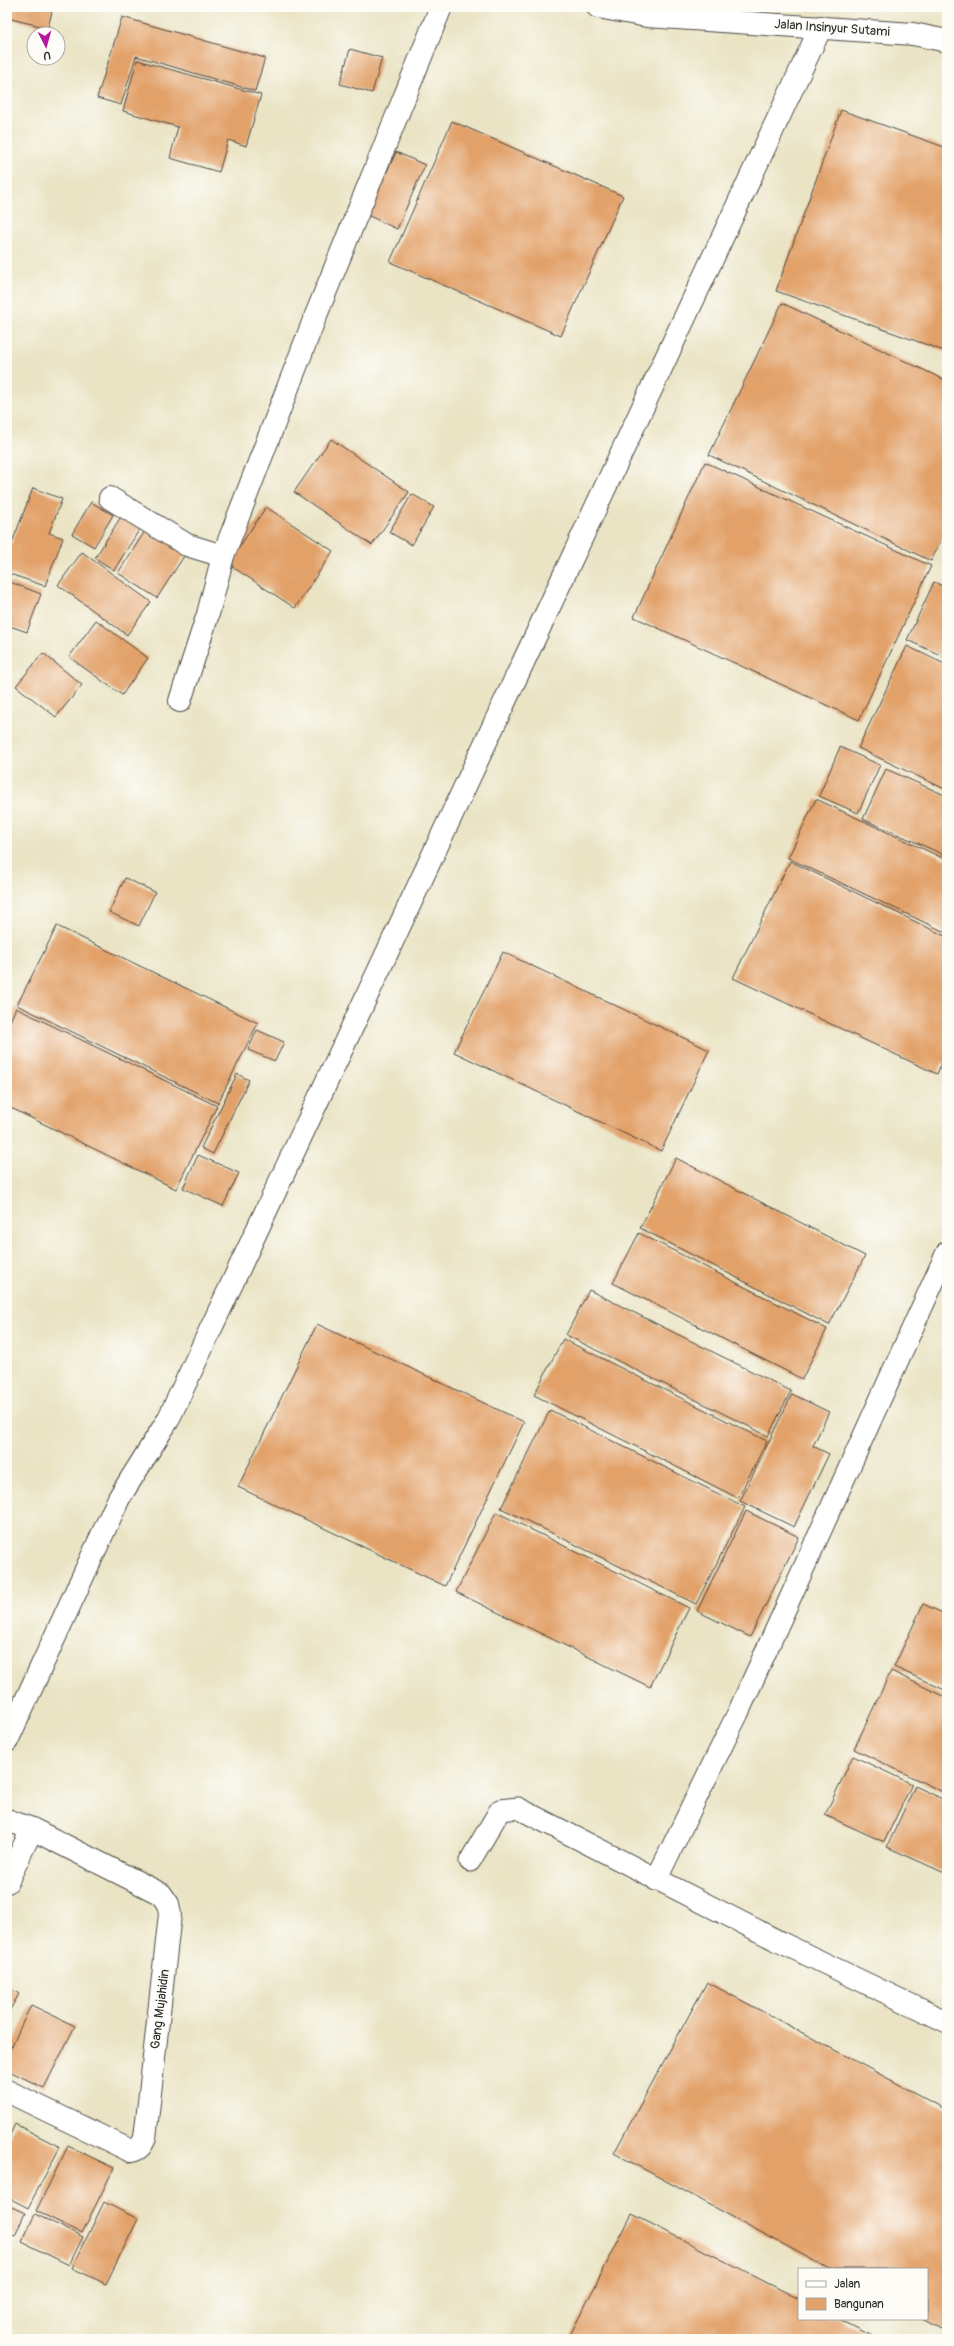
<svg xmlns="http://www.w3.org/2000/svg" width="954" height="2346" font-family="Pangolin,sans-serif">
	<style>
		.building { fill: #e2a169 }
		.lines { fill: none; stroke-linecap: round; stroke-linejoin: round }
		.service-casing { stroke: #484742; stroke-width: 23 }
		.minor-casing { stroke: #484742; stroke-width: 24 }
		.tertiary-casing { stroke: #484742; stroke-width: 24 }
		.service { stroke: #fff; stroke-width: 21 }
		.minor { stroke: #fff; stroke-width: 22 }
		.tertiary { stroke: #fff; stroke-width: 22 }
		.labels { text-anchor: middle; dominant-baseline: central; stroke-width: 4; stroke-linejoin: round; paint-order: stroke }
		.street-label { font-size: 13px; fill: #2b2b2b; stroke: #fdfcf7 }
	</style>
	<rect width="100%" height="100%" fill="#fdfcf7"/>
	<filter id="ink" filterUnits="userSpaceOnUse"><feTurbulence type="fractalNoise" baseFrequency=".025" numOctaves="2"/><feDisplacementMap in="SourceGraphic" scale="8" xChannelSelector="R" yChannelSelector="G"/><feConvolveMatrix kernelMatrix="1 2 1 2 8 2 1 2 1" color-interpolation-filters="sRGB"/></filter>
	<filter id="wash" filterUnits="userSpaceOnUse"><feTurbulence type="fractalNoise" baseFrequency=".012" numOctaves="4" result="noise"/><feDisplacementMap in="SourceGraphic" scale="16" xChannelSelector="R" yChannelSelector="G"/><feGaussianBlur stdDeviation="0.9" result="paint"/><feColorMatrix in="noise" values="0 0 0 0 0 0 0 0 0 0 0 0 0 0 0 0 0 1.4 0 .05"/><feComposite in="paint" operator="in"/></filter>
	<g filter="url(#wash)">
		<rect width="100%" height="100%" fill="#eae4c5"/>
		<g id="blocks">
			<!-- building -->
			<path class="building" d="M7,7H53L48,28L7,18Z
				M122,17L265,58L255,91L136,56L121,105L97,98Z
				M350,49L382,58L372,93L340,84Z
				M137,60L261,95L246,146L228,140L219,172L170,158L178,127L123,111Z
				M841,110L947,148V352L776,291Z
				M452,121L623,196L561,336L390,262Z
				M396,152L425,165L397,229L367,215Z
				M782,303L947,381V527L931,561L709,455Z
				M331,439L409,492L372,545L294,492Z
				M705,462L931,566L859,720L634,617Z
				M33,488L62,499L49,533L63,538L45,586L7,573V556Z
				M412,494L434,507L412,545L389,532Z
				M91,502L113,515L94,547L72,534Z
				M266,507L333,551L295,608L228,564Z
				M122,515L141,527L114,570L95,558Z
				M147,528L186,553L157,598L118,573Z
				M82,552L151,602L127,635L58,585Z
				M10,582L41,594L27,632L7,625V589Z
				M934,582L947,588V658L907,640Z
				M96,620L148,658L122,695L69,657Z
				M907,646L947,665V790L858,748Z
				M43,653L82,685L56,717L16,686Z
				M840,747L880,765L858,813L819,796Z
				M886,769L947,796V856L863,819Z
				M816,799L947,860V933L788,858Z
				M790,861L947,937V1065L942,1062L937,1074L733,978Z
				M125,878L155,892L139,926L109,912Z
				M57,926L258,1023L218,1103L17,1005Z
				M503,952L709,1050L661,1151L454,1052Z
				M16,1008L217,1106L176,1189L7,1106V1027Z
				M257,1030L284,1042L275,1061L248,1050Z
				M237,1074L249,1080L213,1154L201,1148Z
				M198,1155L239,1173L223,1206L183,1188Z
				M676,1158L865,1256L829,1325L640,1228Z
				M639,1233L827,1329L802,1379L613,1283Z
				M589,1290L791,1391L768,1436L566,1335Z
				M317,1324L524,1422L445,1586L238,1487Z
				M563,1339L767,1441L738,1498L534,1395Z
				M792,1394L829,1412L813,1446L829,1454L794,1527L740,1501Z
				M550,1410L745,1507L696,1604L501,1508Z
				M746,1511L799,1537L750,1637L697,1611Z
				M496,1512L689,1608L650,1687L456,1592Z
				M923,1604L947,1615V1691L894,1667Z
				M891,1671L947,1698V1794L854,1749Z
				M853,1756L912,1784L884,1842L825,1815Z
				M915,1786L947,1801V1874L887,1847Z
				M707,1982L947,2110V2332L922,2319H927V2269H829L614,2153Z
				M7,1987L19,1994L7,2015Z
				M31,2005L75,2026L44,2088L7,2070V2056Z
				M15,2124L60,2147L28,2208L7,2197V2141Z
				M68,2146L114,2168L82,2233L36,2211Z
				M104,2202L138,2219L106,2284L72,2268Z
				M7,2205L25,2213L15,2236L7,2232Z
				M35,2214L83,2237L69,2265L22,2242Z
				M632,2214L799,2299V2319H839L878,2339H568Z"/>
		</g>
	</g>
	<g filter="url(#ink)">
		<use href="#blocks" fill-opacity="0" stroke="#484742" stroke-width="1"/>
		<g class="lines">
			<defs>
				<path id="service" d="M470,1861L500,1810L518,1808L780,1942L947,2022
					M656,1880L738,1713L947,1252"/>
				<path id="minor" d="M110,498L187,545L223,556
					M180,701L208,614L223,556L314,320L441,7
					M7,1741L119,1498L168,1420L821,27
					M7,1820L32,1829L161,1894L168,1904L170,1914L145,2138C142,2145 139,2150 131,2151L7,2091
					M7,1882L32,1829"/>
				<path id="tertiary" d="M598,7L647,16L913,34L947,41"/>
			</defs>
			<!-- service casing -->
			<use href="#service" class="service-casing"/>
			<!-- minor casing -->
			<use href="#minor" class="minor-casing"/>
			<!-- tertiary casing -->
			<use href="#tertiary" class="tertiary-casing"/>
			<!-- service -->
			<use href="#service" class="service"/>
			<!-- minor -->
			<use href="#minor" class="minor"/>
			<!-- tertiary -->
			<use href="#tertiary" class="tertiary"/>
		</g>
	</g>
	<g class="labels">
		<!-- street labels -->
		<g class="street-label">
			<text transform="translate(832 28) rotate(4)">Jalan Insinyur Sutami</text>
			<text transform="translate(160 2009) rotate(-83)">Gang Mujahidin</text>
		</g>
	</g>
	<!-- margin -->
	<rect width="954" height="2346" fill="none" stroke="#fdfcf7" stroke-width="24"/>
	<!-- legend -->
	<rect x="798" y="2268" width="130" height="52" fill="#fdfcf7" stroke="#a9a8a5"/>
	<rect x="806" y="2281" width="20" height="6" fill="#ffffff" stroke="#a9a8a5"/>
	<text x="834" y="2288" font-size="12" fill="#2b2b2b">Jalan</text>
	<rect x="806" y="2298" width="20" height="12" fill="#e2a169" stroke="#a9a8a5"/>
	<text x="834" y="2308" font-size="12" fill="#2b2b2b">Bangunan</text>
	<!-- north arrow -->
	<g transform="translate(46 46) rotate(174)"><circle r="19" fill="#fdfcf7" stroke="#a9a8a5"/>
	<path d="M0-3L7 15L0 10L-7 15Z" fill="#b5179e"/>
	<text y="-6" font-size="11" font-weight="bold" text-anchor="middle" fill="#2b2b2b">U</text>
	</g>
</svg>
